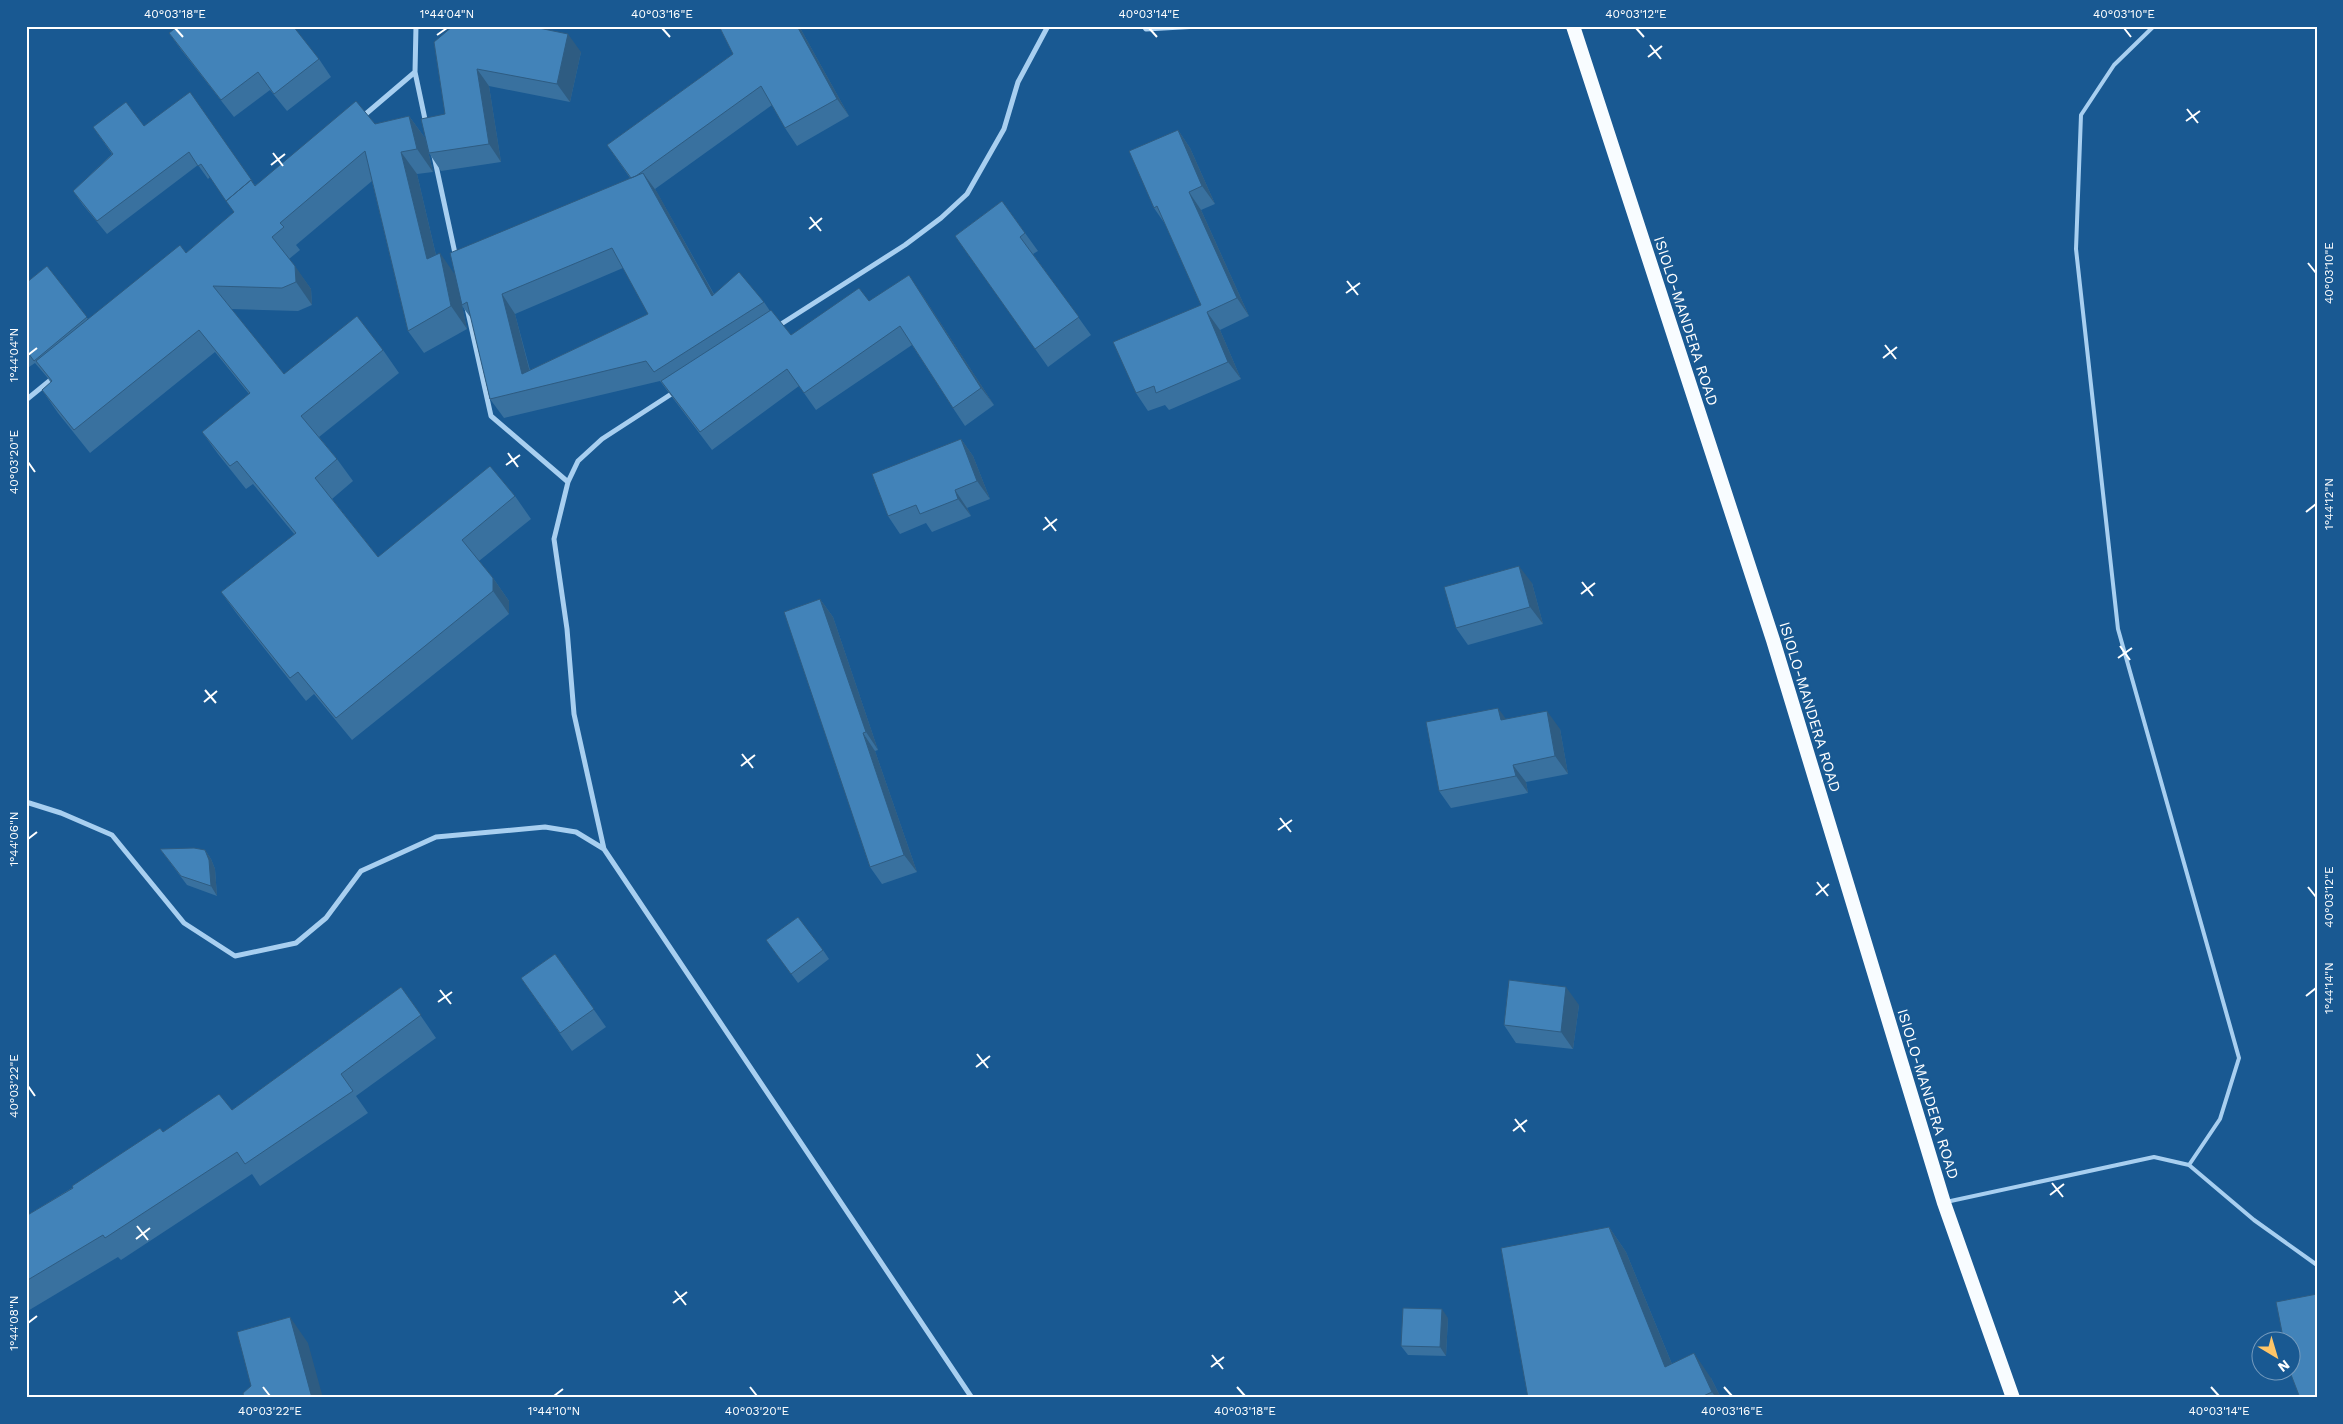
<svg xmlns="http://www.w3.org/2000/svg" width="2343" height="1424" font-family="'Work Sans',sans-serif">
	<style>
		.lines { fill: none; stroke-linecap: round; stroke-linejoin: round }
		.service { stroke: #a8cff0; stroke-width: 4 }
		.minor { stroke: #a8cff0; stroke-width: 5 }
		.trunk { stroke: #f8fcff; stroke-width: 14 }
		.wall { fill: #39719f; fill-rule: evenodd }
		.shaded-wall { fill: #2e5c82 }
		.building { fill: #4283b9; stroke: #2e5c82; fill-rule: evenodd }
		.ticks { fill: none; stroke: #fff; stroke-width: 2 }
		.labels { text-anchor: middle; dominant-baseline: central; stroke-width: 4.5; stroke-linejoin: round; paint-order: stroke }
		.street-label { font-size: 15px; fill: #fff; stroke: #195992 }
		.neatline { fill: none; stroke: #fff; stroke-width: 2 }
		.ticks-label { font-size: 12px; text-anchor: middle; fill: #fff }
	</style>
	<rect width="100%" height="100%" fill="#195992"/>
	<g class="lines">
		<!-- service -->
		<path class="service" d="M2154,26L2114,65L2081,115L2076,249L2118,629L2239,1058L2220,1119L2189,1165
			M1946,1202L2154,1157L2189,1165L2254,1220L2317,1265"/>
		<!-- minor -->
		<path class="minor" d="M1144,26L1146,29L1199,26
			M415,72L426,124
			M361,118L415,72L416,26
			M434,156L456,258
			M467,308L491,416L568,482
			M778,326L905,245L941,218L967,194L1004,129L1018,82L1048,26
			M26,400L53,378
			M26,802L61,813L112,835L184,923L235,956L296,943L326,918L361,871L436,837L545,827L576,832L604,849L972,1398
			M604,849L574,714L567,629L554,539L568,482L578,461L602,439L676,391"/>
		<!-- trunk -->
		<path class="trunk" d="M1573,26L1773,640L1944,1203L2013,1398"/>
	</g>
	<!-- wall -->
	<path class="wall" d="M719,26H799L849,116L797,146L785,128L772,105L655,189L714,294L764,302L770,311L791,335L869,301L921,293L994,405L965,426L953,408L912,345L816,410L799,386L712,450L660,381L504,418L490,399L471,318L462,306L467,329L424,353L408,331L372,181L296,245L300,250L289,259L311,289L312,305L298,311L231,309L284,374L383,350L399,373L319,437L337,459L353,481L332,499L378,557L515,496L531,519L479,561L493,578L509,601V614L352,740L314,694L306,701L237,614L221,592L295,535L253,484L246,489L218,454L202,432L249,394L215,352L90,453L58,413L42,390L51,383L47,377L35,363L26,369V283L47,266L88,319L186,253L234,212L210,177L208,179L198,165L107,234L83,205L73,191L112,154L93,127L144,126L255,185L375,124L409,116L425,138L433,172L417,174L436,255L455,275L630,178L607,145L733,54ZM623,268L648,314L530,370L515,314Z
		M169,33L319,59L331,77L287,111L270,90L234,117L182,51Z
		M434,42L581,52L570,102L489,86L501,162L441,171L429,153L445,114Z
		M1178,130L1190,148L1215,204L1201,210L1249,316L1220,330L1241,379L1169,410L1165,405L1148,411L1136,393L1201,305L1165,224L1154,208Z
		M1002,201L1038,251L1033,254L1091,335L1048,367L955,236Z
		M961,439L973,456L990,499L967,508L971,516L932,532L926,523L900,534L888,516Z
		M1532,583L1543,624L1468,645L1456,628Z
		M820,599L833,617L878,750L875,751L917,872L882,884L870,867Z
		M1506,719L1560,729L1568,774L1526,782L1528,793L1451,808L1439,791Z
		M160,849L205,850L211,859L215,869L217,896L187,885Z
		M766,940L823,950L829,959L798,983Z
		M555,954L606,1027L572,1051L521,978Z
		M401,987L436,1038L356,1096L368,1113L260,1186L252,1174L121,1260L118,1257L26,1312V1216L163,1132L232,1110Z
		M1579,1005L1573,1049L1516,1043L1504,1025Z
		M1609,1227L1626,1252L1672,1364L1711,1378L1721,1398H1528Z
		M1448,1318L1446,1356L1408,1355L1401,1346Z"/>
	<!-- shaded-wall -->
	<path class="shaded-wall" d="M797,26H799L849,116L837,99Z
		M568,34L581,52L570,102L557,84Z
		M477,69L489,86L501,162L489,144Z
		M409,116L425,138L433,172L417,149Z
		M1178,130L1190,148L1215,204L1202,186Z
		M401,152L417,174L442,281L427,259Z
		M643,173L657,192L725,315L712,296Z
		M1189,192L1201,210L1249,316L1237,298Z
		M440,253L456,276L467,329L451,306Z
		M295,266L311,289L312,305L296,282Z
		M909,275L921,293L994,405L981,388Z
		M502,294L515,314L534,388L522,374Z
		M1207,312L1220,330L1241,379L1228,362Z
		M961,439L973,456L990,499L977,481Z
		M955,490L967,508L971,516L958,499Z
		M1519,566L1532,583L1543,624L1530,607Z
		M493,578L509,601V614L493,591Z
		M820,599L833,617L878,750L866,732Z
		M1498,708L1511,726L1501,720Z
		M1547,711L1560,729L1568,774L1555,756Z
		M863,733L875,751L917,872L904,855Z
		M1513,765L1526,782L1528,793L1516,776Z
		M205,850L211,859L215,869L217,896L211,886Z
		M1566,987L1579,1005L1573,1049L1561,1032Z
		M1609,1227L1626,1252L1683,1391L1665,1367Z
		M1442,1309L1448,1318L1446,1356L1440,1347Z
		M290,1317L308,1343L323,1398H312Z
		M1694,1353L1711,1378L1721,1398H1716L1712,1392Z"/>
	<!-- building -->
	<path class="building" d="M178,26H293L319,59L274,94L258,72L221,100L169,33Z
		M453,26H529L568,34L557,84L477,69L489,144L429,153L421,119L445,114L434,42Z
		M719,26H797L837,99L785,128L761,86L636,176L631,178L607,145L733,54Z
		M190,92L253,182L251,180L226,201L201,164L198,166L189,152L97,221L73,191L113,154L93,127L126,102L144,126Z
		M356,101L375,124L409,116L417,149L401,152L427,259L440,253L451,306L408,331L365,151L280,223L284,227L272,237L295,266L296,282L282,288L213,286L284,374L357,316L383,350L301,416L337,459L315,478L378,557L490,466L515,496L462,540L493,578V591L336,718L298,672L290,678L221,592L296,533L237,461L230,466L202,432L250,393L199,330L74,430L42,390L52,381L36,361L180,245L186,253L234,212L226,201L251,180L255,186Z
		M1178,130L1202,186L1189,192L1237,298L1207,312L1228,362L1156,393L1154,386L1136,393L1113,342L1201,305L1157,206L1154,208L1129,151Z
		M643,173L712,296L739,272L764,302L654,372L646,361L490,399L467,302L462,305L450,253ZM612,248L648,314L522,374L502,294Z
		M1002,201L1025,233L1020,237L1079,317L1035,349L955,236Z
		M47,266L87,317L34,361L26,350V283Z
		M909,275L981,388L953,408L900,326L804,393L787,369L700,432L661,381L771,310L791,335L859,288L869,301Z
		M961,439L977,481L955,490L958,499L920,514L916,505L888,516L872,474Z
		M1519,566L1530,607L1456,628L1444,587Z
		M820,599L866,732L863,733L904,855L870,867L784,612Z
		M1498,708L1501,720L1547,711L1555,756L1513,765L1516,776L1439,791L1426,722Z
		M194,848L205,850L209,860L211,886L181,876L160,849Z
		M798,917L823,950L791,974L766,940Z
		M555,954L594,1009L560,1033L521,978Z
		M1509,980L1566,987L1561,1032L1504,1025Z
		M401,987L421,1015L341,1074L353,1091L245,1164L237,1152L105,1238L103,1235L26,1281V1216L73,1188L72,1186L160,1128L163,1132L219,1094L232,1110Z
		M1609,1227L1665,1367L1694,1353L1712,1392L1699,1398H1528L1501,1248Z
		M2317,1294V1398H2300L2290,1372V1342H2284L2276,1302Z
		M1403,1308L1442,1309L1440,1347L1401,1346Z
		M290,1317L312,1398H244L243,1393L251,1386L237,1332Z"/>
	<!-- ticks -->
	<path class="ticks" d="M175,28L183,37M662,28L670,37M1149,28L1157,37M1636,28L1644,37M2124,28L2131,37M437,35L447,28M1650,45L1661,59M1648,57L1662,46M2187,109L2198,123M2186,121L2200,111M273,153L283,166M271,165L285,154M810,217L821,231M809,229L822,218M2308,263L2316,273M1347,281L1358,295M1346,293L1360,283M1885,345L1896,359M28,355L37,348M1883,358L1897,347M508,453L518,467M28,462L35,472M506,465L520,455M2306,512L2316,504M1045,517L1056,531M1043,530L1057,519M1582,582L1593,596M1581,594L1595,583M2120,646L2130,660M2118,658L2132,648M205,690L216,703M204,702L217,691M742,754L753,768M741,766L755,755M1280,818L1291,832M1278,830L1292,820M28,839L37,832M1817,882L1828,896M2308,887L2316,897M1816,895L1829,884M440,990L451,1004M2306,996L2316,988M438,1002L452,992M977,1054L988,1068M976,1067L990,1056M28,1086L35,1096M1515,1119L1525,1132M1513,1131L1527,1120M2052,1183L2063,1197M2050,1195L2064,1184M137,1226L148,1240M136,1239L150,1228M675,1291L686,1305M673,1303L687,1292M28,1323L37,1316M1212,1355L1223,1369M1211,1367L1224,1357M263,1387L270,1396M750,1387L757,1396M1237,1387L1245,1396M1724,1387L1732,1396M2211,1387L2219,1396M554,1396L563,1389"/>
	<g class="labels">
		<!-- street labels -->
		<g class="street-label">
			<text transform="translate(1686 321) rotate(72)">ISIOLO-MANDERA ROAD</text>
			<text transform="translate(1810 707) rotate(73)">ISIOLO-MANDERA ROAD</text>
			<text transform="translate(1928 1094) rotate(73)">ISIOLO-MANDERA ROAD</text>
		</g>
	</g>
	<!-- border -->
	<rect width="2343" height="1424" fill="none" stroke="#195992" stroke-width="55"/>
	<!-- north arrow -->
	<g transform="translate(2276 1356) rotate(142)"><circle r="24" fill="#195992" stroke="#759bbe"/>
	<path d="M0-4L9 19L0 12L-9 19Z" fill="#ffc567"/>
	<text y="-8" font-size="14" font-weight="bold" text-anchor="middle" fill="#ffffff">N</text>
	</g>
	<rect x="28" y="28" width="2288" height="1368" class="neatline"/>
	<g class="ticks-label">
		<text x="175" y="18">40°03'18"E</text>
		<text x="447" y="18">1°44'04"N</text>
		<text x="662" y="18">40°03'16"E</text>
		<text x="1149" y="18">40°03'14"E</text>
		<text x="1636" y="18">40°03'12"E</text>
		<text x="2124" y="18">40°03'10"E</text>
		<text transform="translate(2329 273) rotate(-90)" y="4">40°03'10"E</text>
		<text transform="translate(14 355) rotate(-90)" y="4">1°44'04"N</text>
		<text transform="translate(14 462) rotate(-90)" y="4">40°03'20"E</text>
		<text transform="translate(2329 504) rotate(-90)" y="4">1°44'12"N</text>
		<text transform="translate(14 839) rotate(-90)" y="4">1°44'06"N</text>
		<text transform="translate(2329 897) rotate(-90)" y="4">40°03'12"E</text>
		<text transform="translate(2329 988) rotate(-90)" y="4">1°44'14"N</text>
		<text transform="translate(14 1086) rotate(-90)" y="4">40°03'22"E</text>
		<text transform="translate(14 1323) rotate(-90)" y="4">1°44'08"N</text>
		<text x="270" y="1415">40°03'22"E</text>
		<text x="554" y="1415">1°44'10"N</text>
		<text x="757" y="1415">40°03'20"E</text>
		<text x="1245" y="1415">40°03'18"E</text>
		<text x="1732" y="1415">40°03'16"E</text>
		<text x="2219" y="1415">40°03'14"E</text>
	</g>
</svg>
